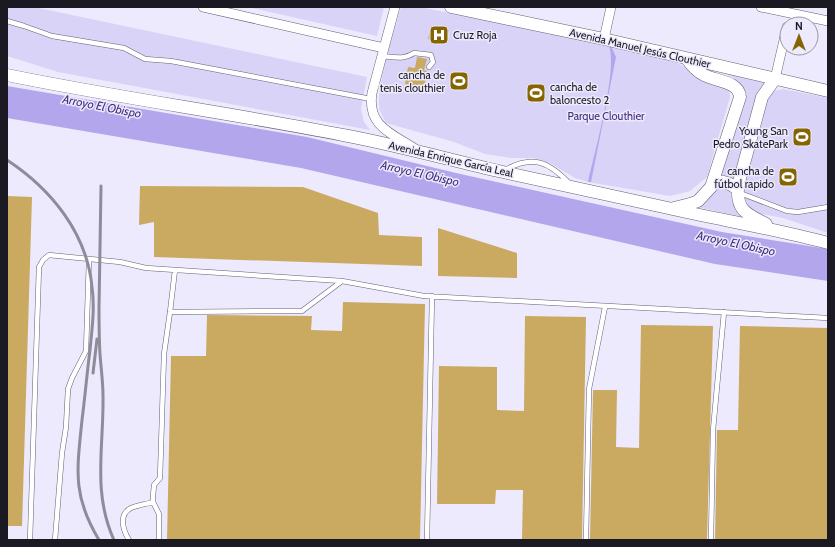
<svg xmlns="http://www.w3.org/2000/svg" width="835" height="547" font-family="Cabin,sans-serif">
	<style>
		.green { fill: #d9d3f8 }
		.water { fill: #b3a6ec }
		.building { fill: #caa960 }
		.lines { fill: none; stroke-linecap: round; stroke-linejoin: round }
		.service-casing { stroke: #636074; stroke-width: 5.5 }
		.minor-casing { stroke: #636074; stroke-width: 10 }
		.tertiary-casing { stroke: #636074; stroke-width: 13 }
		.service { stroke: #fff; stroke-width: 4.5 }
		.minor { stroke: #fff; stroke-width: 9 }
		.tertiary { stroke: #fff; stroke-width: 12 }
		.rail { stroke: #8e8c9a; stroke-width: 3 }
		.labels { text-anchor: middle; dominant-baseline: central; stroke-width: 3; stroke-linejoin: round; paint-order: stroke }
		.poi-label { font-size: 11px; fill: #1b1a22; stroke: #eceafc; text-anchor: end }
		.street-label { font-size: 11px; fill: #1b1a22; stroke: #eceafc }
		.park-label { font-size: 11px; fill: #432c7c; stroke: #eceafc }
		.water-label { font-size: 12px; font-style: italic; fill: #452e7e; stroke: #eceafc }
	</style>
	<rect width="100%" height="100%" fill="#eceafc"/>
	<!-- green -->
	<path class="green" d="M7,7H34L367,77L361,109L364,122L370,130L58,72L7,56Z
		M247,7H384L377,36Z
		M401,7H420L611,46L677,63L721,82L729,89L730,97L707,177L690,191L670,196L588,182L575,178L550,163L533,158H511L485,154L454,142L386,123C384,119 382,115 380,111C374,92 395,29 401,7Z
		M707,68L768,81L737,183L719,176L741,87C735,74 719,72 707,68Z
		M783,89L828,98V233L783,218L751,212L744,207L741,187L768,95L775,91Z
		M716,186L729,189C733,203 732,207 744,217L697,207Z"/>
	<!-- water -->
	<path class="water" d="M609,46H611L616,57L591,182H588C594,154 618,70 609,46Z
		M7,86L307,137L456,173L722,232L828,249V281L715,264L301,168L7,118Z"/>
	<!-- building -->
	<path class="building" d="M431,26L449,30L446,43L428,39Z
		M417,57L427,59L424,70L427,71L424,88L405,84L408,67L415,68Z
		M140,186L303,187L378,213L379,235L422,237V266L154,257V222L139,225Z
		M7,196L32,197L22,526H7Z
		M438,228L517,253V278L438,276Z
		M343,302L425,304L420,540H167L171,356H206L207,315L312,316L311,330L342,331Z
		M525,316L586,317L582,540H522L523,490H496L495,504H437L439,366L497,367V410L524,411Z
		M641,325L713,326L707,540H590L593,390H617L616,447L639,448Z
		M740,326L828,328V540H715L717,430H738Z"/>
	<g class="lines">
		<defs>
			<path id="service" d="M7,21L24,26L52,36L124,48L145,59L171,61L371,99
				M382,56C394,57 404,60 414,53L431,55L433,62L429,67
				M505,170C532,155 548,161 569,183
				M740,193L787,211L798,212L828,207
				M170,312L302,311L342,281
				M30,540L39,267L43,260L49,255L120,262L146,268L342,281L424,296L828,318
				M55,540L62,453L66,427L68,389L72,378L86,351L89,259
				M129,540C123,530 118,515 131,508C138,505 147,504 153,502
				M159,540V514L153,502V496L154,485L160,478L164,354L170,312L175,270
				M427,540L432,296
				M586,540L589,389L605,307
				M711,540L713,430L724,312"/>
			<path id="minor" d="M203,7L384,48
				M395,7L372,93C367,125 390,133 414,148
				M761,7L828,21
				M604,39L611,7
				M775,79L787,27"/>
			<path id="tertiary" d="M451,7L604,39L828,91
				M7,75C119,98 231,113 343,135C397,145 450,160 503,172C558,184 613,196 668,208C721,220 775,229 828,243
				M713,182C724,180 730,183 738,190
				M674,208L690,204L698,201L711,187L740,97C739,81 715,81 704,75C696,71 692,66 687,59
				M766,224C747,214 736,211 738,186L762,97L775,79"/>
		</defs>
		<!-- service casing -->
		<use href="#service" class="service-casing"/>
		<!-- minor casing -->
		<use href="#minor" class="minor-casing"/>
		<!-- tertiary casing -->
		<use href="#tertiary" class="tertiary-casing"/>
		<!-- service -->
		<use href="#service" class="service"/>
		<!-- minor -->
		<use href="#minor" class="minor"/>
		<!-- tertiary -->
		<use href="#tertiary" class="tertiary"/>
		<!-- rail -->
		<path class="rail" d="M7,160C51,189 87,233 92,287C95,308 92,329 90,350C87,373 85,397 82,420C77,470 72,495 99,540
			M99,305C99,321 99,338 100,354C101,368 103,382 103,396C104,446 92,492 114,540
			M99,309L101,186
			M93,373L97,339"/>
	</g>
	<!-- icons -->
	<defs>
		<symbol id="hospital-square" viewBox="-11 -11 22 22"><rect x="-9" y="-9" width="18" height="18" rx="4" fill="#866500" stroke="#eceafc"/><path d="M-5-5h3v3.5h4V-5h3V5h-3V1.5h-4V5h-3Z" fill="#fff"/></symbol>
		<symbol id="stadium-square" viewBox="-11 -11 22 22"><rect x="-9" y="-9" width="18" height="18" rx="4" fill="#866500" stroke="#eceafc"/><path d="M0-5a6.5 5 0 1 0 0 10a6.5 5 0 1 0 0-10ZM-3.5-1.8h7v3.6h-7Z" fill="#fff"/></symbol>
	</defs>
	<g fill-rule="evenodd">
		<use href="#hospital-square" x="428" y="24" width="22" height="22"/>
		<use href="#stadium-square" x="448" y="70" width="22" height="22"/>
		<use href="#stadium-square" x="525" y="82" width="22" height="22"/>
		<use href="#stadium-square" x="791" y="126" width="22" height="22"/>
		<use href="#stadium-square" x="777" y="166" width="22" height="22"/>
	</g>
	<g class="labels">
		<!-- poi labels -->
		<g class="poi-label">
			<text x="453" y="35" text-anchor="start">Cruz Roja</text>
			<text x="445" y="75">cancha de<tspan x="445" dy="13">tenis clouthier</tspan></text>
			<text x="550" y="87" text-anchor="start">cancha de<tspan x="550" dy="13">baloncesto 2</tspan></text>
			<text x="788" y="131">Young San<tspan x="788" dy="13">Pedro SkatePark</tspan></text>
			<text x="774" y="171">cancha de<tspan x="774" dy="13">fútbol rapido</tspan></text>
		</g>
		<!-- street labels -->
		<g class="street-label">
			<text transform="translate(640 48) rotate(13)">Avenida Manuel Jesús Clouthier</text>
			<text transform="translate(451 159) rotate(13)">Avenida Enrique García Leal</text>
		</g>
		<!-- park labels -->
		<g class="park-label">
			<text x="606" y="116">Parque Clouthier</text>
		</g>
		<!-- water labels -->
		<g class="water-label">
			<text transform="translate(102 106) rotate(11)">Arroyo El Obispo</text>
			<text transform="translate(420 173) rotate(13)">Arroyo El Obispo</text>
			<text transform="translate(736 243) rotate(12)">Arroyo El Obispo</text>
		</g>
	</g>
	<!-- border -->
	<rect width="835" height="547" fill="none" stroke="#1b1a22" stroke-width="16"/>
	<!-- north arrow -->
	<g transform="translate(799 36)"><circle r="19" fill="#eceafc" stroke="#9897a5"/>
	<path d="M0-3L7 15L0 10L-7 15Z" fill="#866500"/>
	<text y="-6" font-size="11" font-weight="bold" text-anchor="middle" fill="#1b1a22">N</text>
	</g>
</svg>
